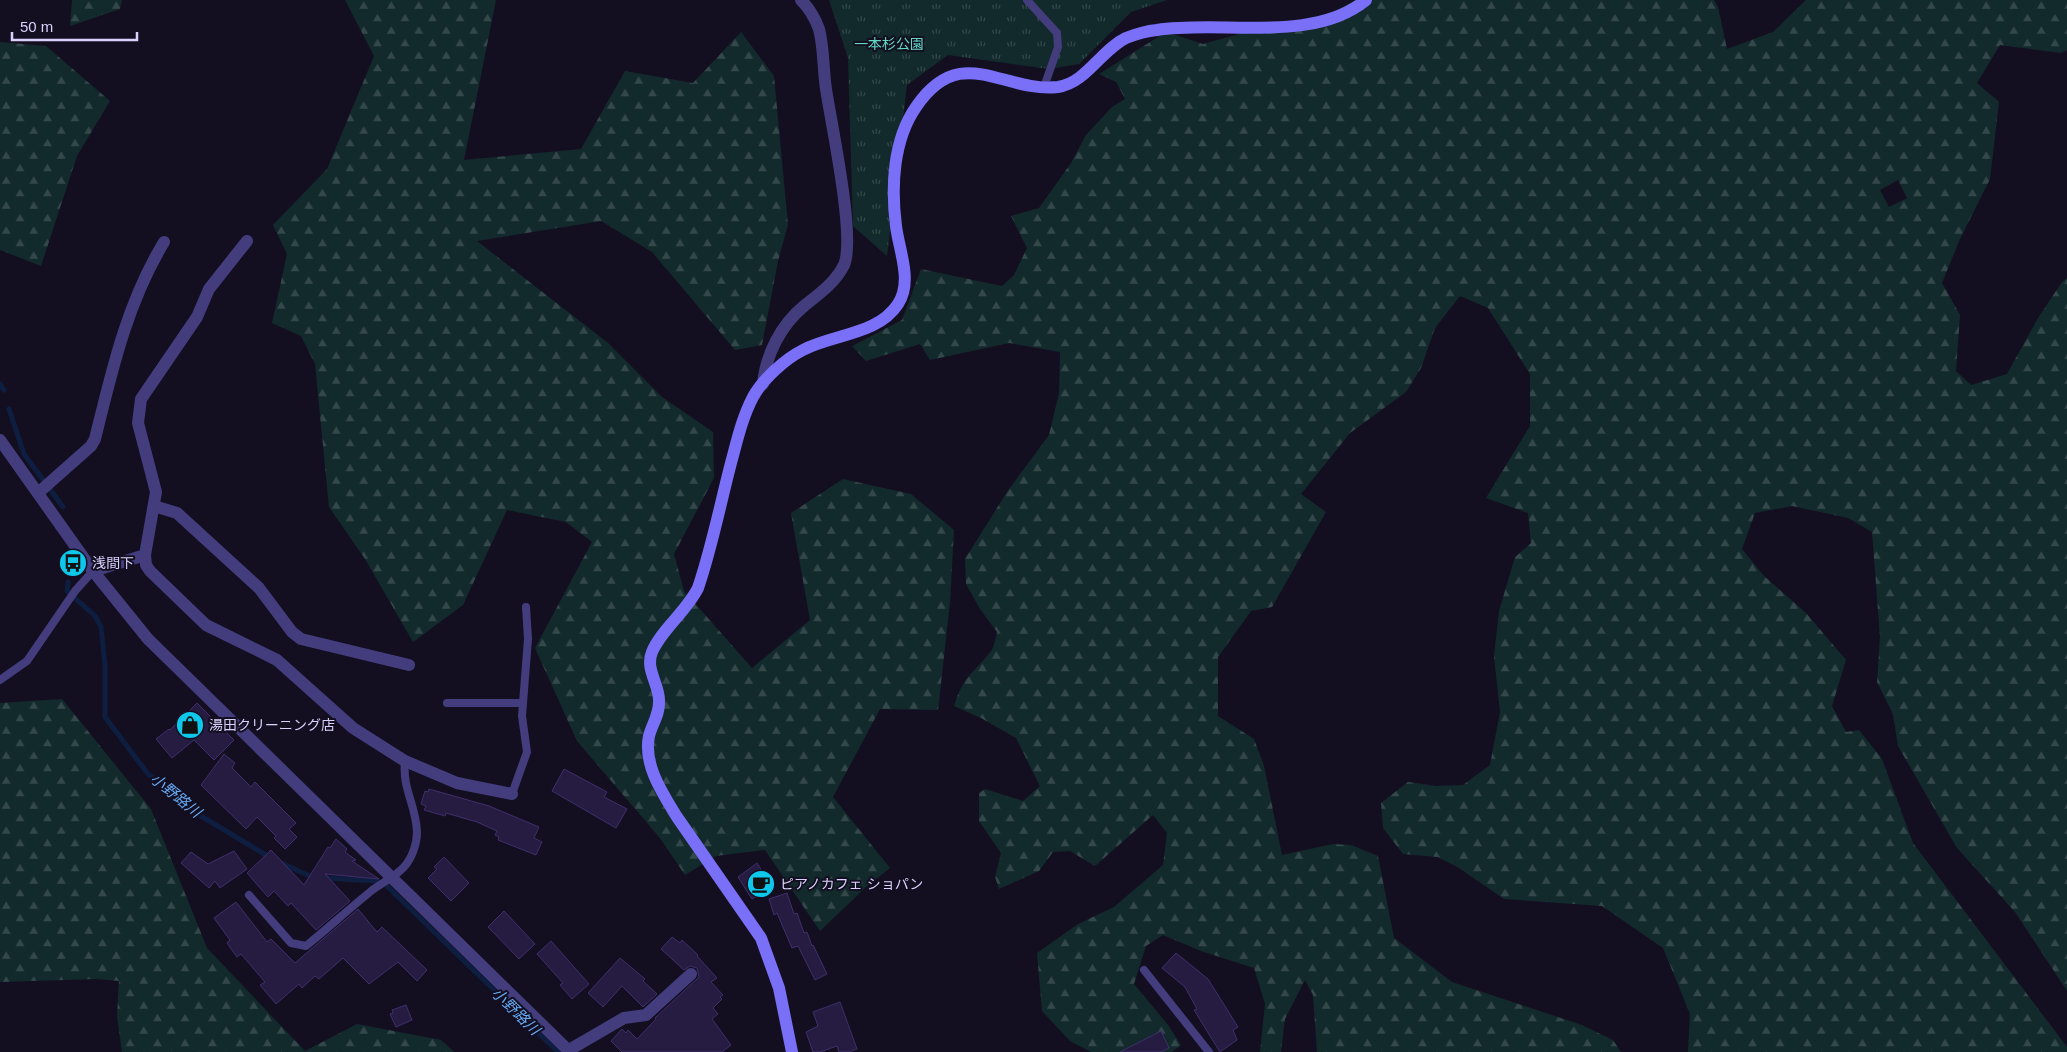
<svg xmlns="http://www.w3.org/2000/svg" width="2067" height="1052" font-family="Helvetica,'Noto Sans JP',sans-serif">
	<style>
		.forest { fill: url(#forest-firs); fill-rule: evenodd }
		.park { fill: url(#park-tufts) }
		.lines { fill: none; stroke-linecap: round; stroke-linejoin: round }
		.stream { stroke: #0e1e41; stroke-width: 5 }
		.building { fill: #261c41; stroke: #3f2f6c }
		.service { stroke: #433d7e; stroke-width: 8 }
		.minor { stroke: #433d7e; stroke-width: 12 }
		.tertiary { stroke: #433d7e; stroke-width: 12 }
		.secondary { stroke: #7a6ff7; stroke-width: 12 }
		.labels { text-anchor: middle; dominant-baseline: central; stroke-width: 4; stroke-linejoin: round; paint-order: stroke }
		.park-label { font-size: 14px; fill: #62d8c2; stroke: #130f21 }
		.poi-label { font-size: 14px; fill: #d9d2fc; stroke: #130f21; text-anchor: start }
		.water-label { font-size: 15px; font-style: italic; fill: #66abf6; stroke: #130f21 }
	</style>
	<defs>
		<pattern id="forest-firs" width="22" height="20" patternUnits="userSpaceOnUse" patternTransform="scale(1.25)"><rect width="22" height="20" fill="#122a2b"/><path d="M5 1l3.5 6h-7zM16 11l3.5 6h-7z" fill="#34484b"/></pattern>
		<pattern id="park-tufts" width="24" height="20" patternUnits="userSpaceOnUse" patternTransform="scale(1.25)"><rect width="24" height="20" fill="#122a2b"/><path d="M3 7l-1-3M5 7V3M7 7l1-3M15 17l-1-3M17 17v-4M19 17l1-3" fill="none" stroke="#34484b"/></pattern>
	</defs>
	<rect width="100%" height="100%" fill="#130f21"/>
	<!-- forest -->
	<path class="forest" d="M72,0H122L120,9L70,26Z
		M345,0H496L464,160L581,149L625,71L693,83L741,32L774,76L788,225L778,261L762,345L735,350L652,252L601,221L477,241L608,343L662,397L713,432L714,478L674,554L684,591L752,668L810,620L791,513L843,479L911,494L954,530L950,602L938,710L880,709L833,797L890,868L866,887L820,931L765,850L716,856L685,875L660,838L577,741L535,648L592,542L566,522L507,510L463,605L413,642L365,559L329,507L315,364L301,336L272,323L287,254L273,225L327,169L374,56Z
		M1355,0H1714L1718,7L1727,49L1773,32L1806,0H2067V50L2061,53L2000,45L1977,83L1999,102L1990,179L1960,239L1942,283L1960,315L1956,371L1971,385L2007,374L2038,318L2062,282L2067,278V991L2015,912L1957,848L1898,746L1893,714L1877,682L1880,637L1872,532L1848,518L1792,506L1755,513L1742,549L1764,576L1806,613L1846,660L1832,706L1846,732L1859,730L1882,759L1913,843L2067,1047V1052H1688L1690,1014L1663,948L1602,906L1504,899L1459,868L1438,857L1403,854L1383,828L1381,803L1408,782L1436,786L1463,785L1490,765L1500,712L1494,656L1499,611L1515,557L1531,543L1528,513L1486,498L1530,426V374L1488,308L1460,296L1435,328L1421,368L1406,392L1350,433L1301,494L1326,512L1272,607L1251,611L1218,657V716L1254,739L1264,766L1282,855L1333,844L1351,845L1378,856L1394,938L1452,982L1582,1025L1613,1040L1621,1052H1317L1313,995L1305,980L1285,1019L1281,1052H1260L1265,1004L1254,968L1201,951L1163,935L1146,946L1134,984L1168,1025L1181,1045L1172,1052H1091L1070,1041L1042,1011L1037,953L1078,924L1114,907L1163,865L1167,833L1153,815L1095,866L1070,851L1053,852L1039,871L999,889L995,877L1001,853L979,821V793L985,789L1023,801L1040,786L1016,738L981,718L954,706C963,676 974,673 991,651C994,646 996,638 997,632L980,609L966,584L965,559L1007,492L1049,435L1059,393L1060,352L1009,343L930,360L920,344L866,361L852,346L902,320L921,269L1002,286L1014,275L1027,248L1011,216L1039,208L1071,163L1086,135L1112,107L1125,99L1116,82L1099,74L1166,32L1203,44L1246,32L1303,29ZM1898,180L1907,198L1889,207L1880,190Z
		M0,42L46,46L110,101L77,156L41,266L0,250Z
		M62,699L151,809L207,948L305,1051L357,1024L441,1040L454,1052H122L117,1016L119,981L96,979L0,982V703Z"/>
	<!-- park -->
	<path class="park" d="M829,0H1167L1131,12L1079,64L1049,69L948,55L907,85L887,256L853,226L848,58Z"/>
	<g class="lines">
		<!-- stream -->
		<path class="stream" d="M0,384L4,390
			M9,409L24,454L63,507
			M68,582L67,591L95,616L101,627L105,665V717L148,774L201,816L271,858
			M279,862L314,878
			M323,878L377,881
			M388,887L558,1052"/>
	</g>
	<!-- building -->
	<path class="building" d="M197,703L234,740L214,760L194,740L172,758L156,739L169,729L170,730Z
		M224,754L235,763L232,768L251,787L255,782L296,823L289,829L297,837L285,849L274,838L276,836L257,817L246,829L201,785Z
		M564,769L607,792L604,797L627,809L616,828L552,791Z
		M429,789L489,806L539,827L534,838L542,842L536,855L498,840L499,837L495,835L497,831L477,822L446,813L445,816L424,810L426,806L421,804L425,791L428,792Z
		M336,839L347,849L345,852L356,860L352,861L379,879L325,874L350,901L316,930L291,903L288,906L274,891L268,897L247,873L271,850L304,885L328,847L330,848Z
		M234,851L247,869L220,888L215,881L209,888L181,863L191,852L208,864Z
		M444,857L469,883L451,901L428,878L437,869L434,867Z
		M757,863L772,887L752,899L738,877Z
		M787,893L794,914L797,913L804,933L807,932L812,946L813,945L827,974L815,980L798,946L792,948L777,913L774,915L769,899Z
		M236,902L267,942L271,939L295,963L358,909L377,932L382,927L427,970L417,981L398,962L369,984L343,958L319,979L315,976L302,988L299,984L276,1004L260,985L265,982L241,954L237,957L227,943L230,940L214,918Z
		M504,911L535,944L519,959L488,927Z
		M672,937L680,943L682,940L698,955L697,956L717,978L711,982L723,995L720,997L722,999L713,1008L718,1014L712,1019L731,1045L722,1052H622L611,1041L622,1029L626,1033L628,1030L637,1039L656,1019L655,1018L699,977L697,968L690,966L684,970L661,949Z
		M551,941L589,984L572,999L560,985L563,983L537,954Z
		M1176,953L1208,979L1238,1027L1233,1030L1237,1040L1220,1052L1194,1010L1197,1009L1185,987L1162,968Z
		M620,958L645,979L643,981L657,994L643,1007L622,986L603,1007L588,993Z
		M840,1002L857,1049L849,1052H839L837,1046L820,1052H813L806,1032L818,1026L813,1012Z
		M406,1005L412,1020L396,1027L390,1014L393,1013L392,1010Z
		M1161,1031L1169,1048L1161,1052H1120Z"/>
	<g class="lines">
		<!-- service -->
		<path class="service" d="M1027,0L1057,33L1058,47L1044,87
			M0,680L27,661L75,591L93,571
			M447,703H522
			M512,794L527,752L522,716L528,639L526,607
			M249,895L291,943L306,946C328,928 349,909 370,892C381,883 394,878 404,867C412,858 417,844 417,832C416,805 402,789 405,761
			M1144,970L1209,1052"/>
		<!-- minor -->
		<path class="minor" d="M763,384C766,354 781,325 804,306C819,294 835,283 844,265C856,238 831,123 826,89C823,69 824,48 819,29C815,18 809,8 801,0
			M38,493L91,446L95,439C112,370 127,303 164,242
			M154,506L177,513L259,588L292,632L301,639L409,665
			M145,555L146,565L150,571L206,625L277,660L353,728L405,761L457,783L512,794
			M93,571L145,555L156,492L138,423L141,399L197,317L209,289L247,241
			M569,1050L624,1018L646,1015L691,974"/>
		<!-- tertiary -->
		<path class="tertiary" d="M0,440L93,571L148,639L570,1052"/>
		<!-- secondary -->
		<path class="secondary" d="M792,1052L779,988L761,938L677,817C663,794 643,765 649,736C652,724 660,714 659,700C659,684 645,669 652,652C661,630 686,612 698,588C712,547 720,505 731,463C737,441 742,418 753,397C763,379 785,359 803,350C833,334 878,335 898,304C913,281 899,251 896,226C891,187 893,140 916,107C961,41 1002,93 1058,87C1086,83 1101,50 1126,38C1136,34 1147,31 1157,30C1222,20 1312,44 1366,0"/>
	</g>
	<!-- icons -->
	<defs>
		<symbol id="bus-disc" viewBox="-11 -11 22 22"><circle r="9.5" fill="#0ec8ec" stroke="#130f21"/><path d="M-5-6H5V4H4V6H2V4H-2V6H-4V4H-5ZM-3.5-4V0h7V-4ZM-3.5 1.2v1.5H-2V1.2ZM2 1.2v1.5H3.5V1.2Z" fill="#111"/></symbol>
		<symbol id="shop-disc" viewBox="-11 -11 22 22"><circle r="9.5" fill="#0ec8ec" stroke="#130f21"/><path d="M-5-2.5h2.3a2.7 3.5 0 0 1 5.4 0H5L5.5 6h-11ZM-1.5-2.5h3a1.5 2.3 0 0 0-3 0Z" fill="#111"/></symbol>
		<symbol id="cafe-disc" viewBox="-11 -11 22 22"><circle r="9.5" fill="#0ec8ec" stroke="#130f21"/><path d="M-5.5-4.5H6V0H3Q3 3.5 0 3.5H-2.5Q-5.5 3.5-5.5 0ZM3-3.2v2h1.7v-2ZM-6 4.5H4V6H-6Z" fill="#111"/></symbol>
	</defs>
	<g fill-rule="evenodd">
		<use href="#bus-disc" x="57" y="547" width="32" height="32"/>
		<use href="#shop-disc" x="174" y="709" width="32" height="32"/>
		<use href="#cafe-disc" x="745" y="868" width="32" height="32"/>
	</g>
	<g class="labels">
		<!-- park labels -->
		<g class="park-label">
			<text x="889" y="44">一本杉公園</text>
		</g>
		<!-- poi labels -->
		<g class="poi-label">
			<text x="92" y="563">浅間下</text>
			<text x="209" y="725">湯田クリーニング店</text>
			<text x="780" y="884">ピアノカフェ ショパン</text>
		</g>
		<!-- water labels -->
		<g class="water-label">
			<text transform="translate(176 795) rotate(39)">小野路川</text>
			<text transform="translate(516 1011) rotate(44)">小野路川</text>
		</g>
	</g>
	<!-- scale -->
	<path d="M12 32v8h125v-8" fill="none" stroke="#d9d2fc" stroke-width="2.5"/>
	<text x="20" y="32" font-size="15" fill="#d9d2fc" stroke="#130f21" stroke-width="4" paint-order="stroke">50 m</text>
</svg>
